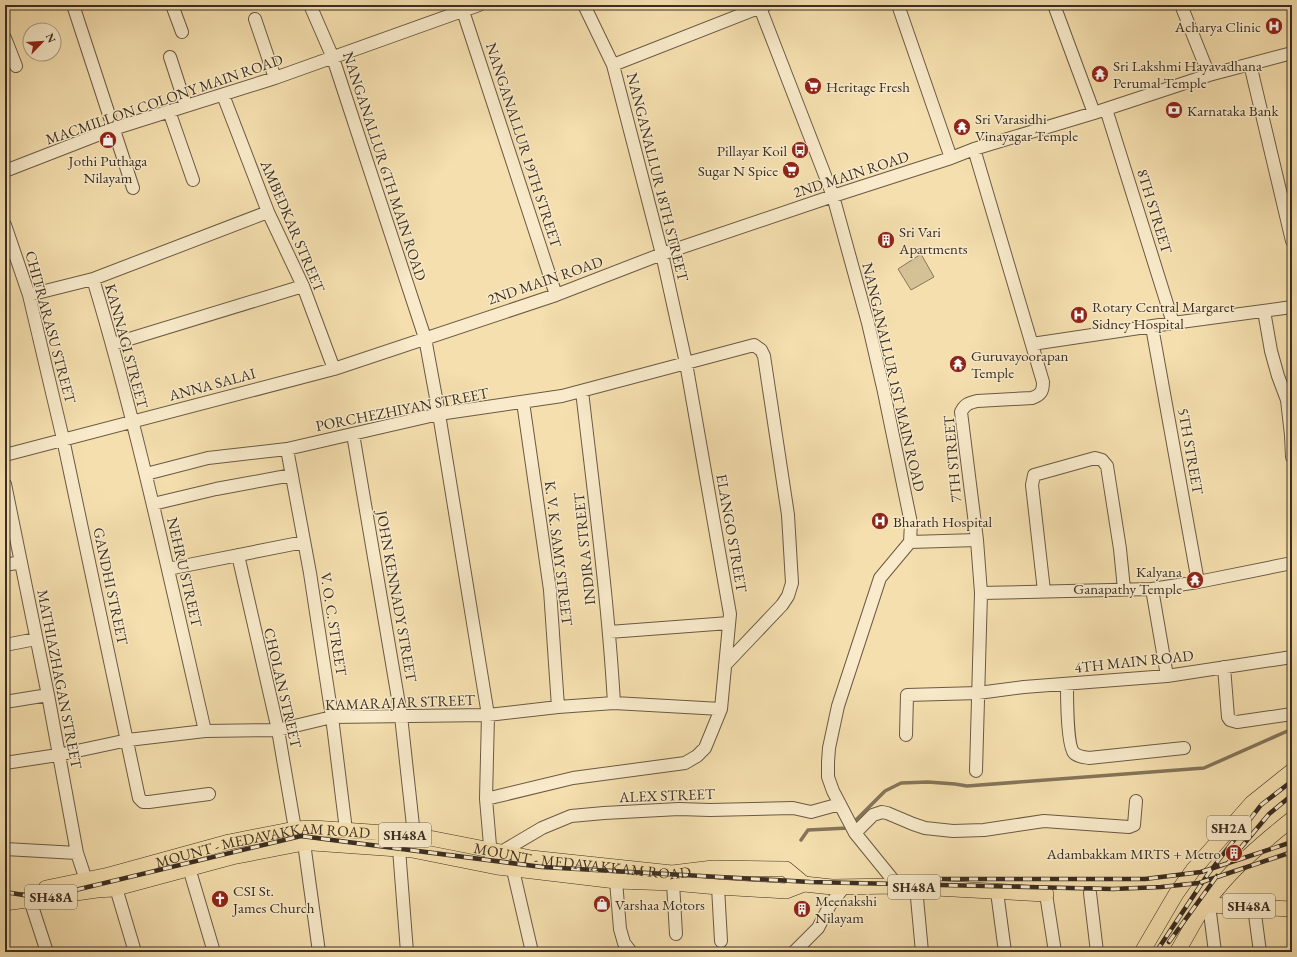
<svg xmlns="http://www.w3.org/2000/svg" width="1297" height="957" font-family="'EB Garamond',serif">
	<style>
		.green { fill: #d5c196; stroke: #88785c }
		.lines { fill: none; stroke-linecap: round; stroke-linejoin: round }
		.stream { stroke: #857459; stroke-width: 3.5 }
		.minor-casing { stroke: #6a5a45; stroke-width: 14 }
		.major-casing { stroke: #3b2e22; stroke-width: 16 }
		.minor { stroke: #f8eaca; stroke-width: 12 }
		.major { stroke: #f5dfae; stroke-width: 15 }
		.rail-casing { stroke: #3b2e22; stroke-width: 4.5 }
		.rail { stroke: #f8eaca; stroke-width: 3; stroke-dasharray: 9; stroke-linecap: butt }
		.labels { text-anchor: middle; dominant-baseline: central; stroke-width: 3; stroke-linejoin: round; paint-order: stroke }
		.shield { fill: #f8eaca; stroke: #746654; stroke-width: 1 }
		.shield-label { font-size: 14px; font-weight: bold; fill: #3b2e22 }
		.poi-label { font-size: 15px; fill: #3b2e22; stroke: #f8eaca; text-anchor: start }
		.street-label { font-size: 15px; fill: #3b2e22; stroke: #f8eaca }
	</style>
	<rect width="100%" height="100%" fill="#f5dfae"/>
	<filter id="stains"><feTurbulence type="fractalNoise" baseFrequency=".005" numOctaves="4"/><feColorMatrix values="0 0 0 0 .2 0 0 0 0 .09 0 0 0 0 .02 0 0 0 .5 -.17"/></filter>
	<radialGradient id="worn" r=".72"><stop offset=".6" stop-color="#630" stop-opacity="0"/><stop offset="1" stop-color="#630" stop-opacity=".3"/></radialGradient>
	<!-- green -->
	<path class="green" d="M921,254L934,277L911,290L898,269Z"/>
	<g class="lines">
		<!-- stream -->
		<path class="stream" d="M801,840L808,830L848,828L885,791L901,783L928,782L955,784L967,786L1204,768L1292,729"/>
		<defs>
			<path id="minor" d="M73,5L133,188
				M172,5L182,32
				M310,5L333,58L425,338L439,414L488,715L486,799L491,857
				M461,5L556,295
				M759,5L833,196L868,323L884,392L911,523L910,542L880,578L838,706L829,748L828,762V777L833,791L855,833L898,886
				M898,5L951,158
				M1054,5L1094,113
				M1181,5L1209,75
				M255,19L275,78
				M5,38L16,66
				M170,57L186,106
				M1250,64L1292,241
				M613,65L766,5
				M223,95L268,212L303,286L334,369
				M1106,109L1173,323
				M169,111L193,180
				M974,149L1043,382C1043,391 1041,395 1032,398L977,401C969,403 965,404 961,412L977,540L981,593L976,771
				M5,171L113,129L275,78L479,5
				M5,225L29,295L63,439L139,798L143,802H149L209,794
				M93,279C138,428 170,580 205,731
				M29,295L93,279L268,212
				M1264,311L1271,351L1278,376L1287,400L1291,435L1292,457
				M1152,327L1198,582
				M113,344L303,286
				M1032,344L1173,323L1292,307
				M582,391C594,495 608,599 614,703
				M523,402L550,590L558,707
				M353,434L401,716L414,835
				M287,449L310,573L332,717L346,830
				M5,455L334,369L556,295L662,254L833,196L951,158L974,149L1094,113L1209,75L1292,53
				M146,474L208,458L287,449L439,414L562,396L754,345L761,350L764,356L788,515L792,583L788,596L782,605L725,665
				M5,484L48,695L77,853L86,880L92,885
				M153,504L216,489L292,475
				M910,542L977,540
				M238,555L278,730L295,829
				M5,565L21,562
				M168,569L304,542
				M1152,589L1167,676
				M1044,591L1032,485L1034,475L1095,458L1102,460L1107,466L1120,549L1124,589
				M981,593L1152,589L1198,582L1292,563
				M609,632L729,623
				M5,645L36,639
				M1224,667L1228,717L1230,720L1237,722L1292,714
				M1067,685C1067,697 1067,746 1074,753C1078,757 1084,757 1089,758L1184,748
				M5,702L48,695
				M906,735L907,695L978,693L1024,687L1167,676L1292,657
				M5,763L58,755L128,740L205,731L278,730L332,717L488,715L558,707L614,703L721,709
				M486,799L573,778L685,763L697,756L705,748L721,709L730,614L686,363L662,254L613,65L584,5
				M855,833L873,815L882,812L887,813L913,824L925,828L953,831L984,830L1044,821L1129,827L1134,825L1136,801
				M304,843L319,952
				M5,849L77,853
				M399,849L407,952
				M503,851L542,828L571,816L604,813L679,809L710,810L793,808L811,812L840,804
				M189,868L214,952
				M513,870L532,952
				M616,881L620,929L624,943L631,952
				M673,883L676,934
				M718,887L721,941
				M916,887L922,952
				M116,888L135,952
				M997,892L1005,952
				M1090,893L1097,952
				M1046,894L1055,952
				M30,900L47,952
				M1209,905L1215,952
				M1254,907L1260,952
				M794,952L818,928L830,905L844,887"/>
			<g id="major">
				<path id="s1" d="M46,888L109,875L229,842L295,829L313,828L414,835L531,858L672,873L713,868L786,869L804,884"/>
				<path d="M1207,902L1209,905L1292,909"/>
				<path d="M5,903L97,890L113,889L232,857L304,843H313L412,850L497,867L616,881L673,883L718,887L786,891L804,884L832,887L898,886L1046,894"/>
				<path d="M1142,952L1176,894L1193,870L1252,803L1292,771"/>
				<path d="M1177,952C1187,936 1196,917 1207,902C1230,870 1261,844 1292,819"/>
			</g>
		</defs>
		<!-- minor casing -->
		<use href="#minor" class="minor-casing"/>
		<!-- major casing -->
		<use href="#major" class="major-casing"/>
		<!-- minor -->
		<use href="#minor" class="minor"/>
		<!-- major -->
		<use href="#major" class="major"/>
		<defs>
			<path id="rail" d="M1228,863L1269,814L1292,795
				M933,879H1145L1201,872L1292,842
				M5,892L42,898L301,836L542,867L810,882L1113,889L1161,887L1199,883L1292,852
				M1169,942L1217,876
				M1156,952L1208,874L1261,805L1292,781"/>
		</defs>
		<!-- rail casing -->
		<use href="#rail" class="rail-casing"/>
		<!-- rail -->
		<use href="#rail" class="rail"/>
	</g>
	<!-- icons -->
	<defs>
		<symbol id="hospital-disc" viewBox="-11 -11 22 22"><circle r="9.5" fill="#8f2418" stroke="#f8eaca"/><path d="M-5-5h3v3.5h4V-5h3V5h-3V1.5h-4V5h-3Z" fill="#fff"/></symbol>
		<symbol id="temple-disc" viewBox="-11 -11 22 22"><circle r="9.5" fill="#8f2418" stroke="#f8eaca"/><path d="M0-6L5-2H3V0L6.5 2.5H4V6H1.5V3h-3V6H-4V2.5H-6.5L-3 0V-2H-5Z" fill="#fff"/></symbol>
		<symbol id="supermarket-disc" viewBox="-11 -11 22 22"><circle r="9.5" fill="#8f2418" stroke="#f8eaca"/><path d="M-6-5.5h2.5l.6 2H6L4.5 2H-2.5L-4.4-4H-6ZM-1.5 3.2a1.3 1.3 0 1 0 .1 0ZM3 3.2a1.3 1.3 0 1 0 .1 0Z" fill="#fff"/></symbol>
		<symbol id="bank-disc" viewBox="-11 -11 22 22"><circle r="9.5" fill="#8f2418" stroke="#f8eaca"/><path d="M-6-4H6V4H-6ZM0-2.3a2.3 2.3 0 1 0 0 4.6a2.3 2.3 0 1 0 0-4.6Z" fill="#fff"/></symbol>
		<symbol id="shop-disc" viewBox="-11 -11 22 22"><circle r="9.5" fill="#8f2418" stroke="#f8eaca"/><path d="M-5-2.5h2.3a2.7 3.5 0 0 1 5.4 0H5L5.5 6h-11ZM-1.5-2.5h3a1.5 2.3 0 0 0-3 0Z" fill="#fff"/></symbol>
		<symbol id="bus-disc" viewBox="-11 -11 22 22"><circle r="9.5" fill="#8f2418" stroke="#f8eaca"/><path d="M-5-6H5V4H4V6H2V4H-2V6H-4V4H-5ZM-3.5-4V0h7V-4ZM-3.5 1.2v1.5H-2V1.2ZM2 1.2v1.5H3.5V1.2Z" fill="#fff"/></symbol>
		<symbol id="building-disc" viewBox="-11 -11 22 22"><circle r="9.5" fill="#8f2418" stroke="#f8eaca"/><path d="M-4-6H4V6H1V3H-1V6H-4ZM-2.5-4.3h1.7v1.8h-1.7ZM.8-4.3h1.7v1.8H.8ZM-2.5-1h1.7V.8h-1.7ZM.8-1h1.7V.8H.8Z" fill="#fff"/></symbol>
		<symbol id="church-disc" viewBox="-11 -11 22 22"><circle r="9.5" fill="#8f2418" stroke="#f8eaca"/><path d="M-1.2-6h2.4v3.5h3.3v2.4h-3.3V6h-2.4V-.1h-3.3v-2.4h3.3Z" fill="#fff"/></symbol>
	</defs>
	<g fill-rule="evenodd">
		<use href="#hospital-disc" x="1264" y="16" width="20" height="20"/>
		<use href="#temple-disc" x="1090" y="64" width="20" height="20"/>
		<use href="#supermarket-disc" x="803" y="76" width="20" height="20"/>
		<use href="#bank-disc" x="1164" y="100" width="20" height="20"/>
		<use href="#temple-disc" x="952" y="117" width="20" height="20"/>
		<use href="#shop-disc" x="98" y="130" width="20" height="20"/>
		<use href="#bus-disc" x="790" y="140" width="20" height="20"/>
		<use href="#supermarket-disc" x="781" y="160" width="20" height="20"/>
		<use href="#building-disc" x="876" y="230" width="20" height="20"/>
		<use href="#hospital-disc" x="1069" y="305" width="20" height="20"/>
		<use href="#temple-disc" x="948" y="354" width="20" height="20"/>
		<use href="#hospital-disc" x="870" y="511" width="20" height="20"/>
		<use href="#temple-disc" x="1185" y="570" width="20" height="20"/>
		<use href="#building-disc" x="1224" y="843" width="20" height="20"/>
		<use href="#church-disc" x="210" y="889" width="20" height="20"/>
		<use href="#shop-disc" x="592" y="894" width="20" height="20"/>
		<use href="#building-disc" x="792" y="899" width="20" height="20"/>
	</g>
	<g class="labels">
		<!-- shield labels -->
		<g class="shield">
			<rect x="1207" y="816" width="44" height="24" rx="3"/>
			<rect x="379" y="823" width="52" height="24" rx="3"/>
			<rect x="888" y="875" width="52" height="24" rx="3"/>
			<rect x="25" y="885" width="52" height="24" rx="3"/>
			<rect x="1223" y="894" width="52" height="24" rx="3"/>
		</g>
		<g class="shield-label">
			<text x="1229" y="828">SH2A</text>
			<text x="405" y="835">SH48A</text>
			<text x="914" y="887">SH48A</text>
			<text x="51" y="897">SH48A</text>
			<text x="1249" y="906">SH48A</text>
		</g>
		<!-- poi labels -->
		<g class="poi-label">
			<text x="1261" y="26" text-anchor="end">Acharya Clinic</text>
			<text x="1113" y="65">Sri Lakshmi Hayavadhana<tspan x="1113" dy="17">Perumal Temple</tspan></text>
			<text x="826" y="86">Heritage Fresh</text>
			<text x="1187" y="110">Karnataka Bank</text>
			<text x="975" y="118">Sri Varasidhi<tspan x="975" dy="17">Vinayagar Temple</tspan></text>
			<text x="787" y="150" text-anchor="end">Pillayar Koil</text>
			<text x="108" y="160" text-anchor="middle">Jothi Puthaga<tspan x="108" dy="17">Nilayam</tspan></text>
			<text x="778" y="170" text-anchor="end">Sugar N Spice</text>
			<text x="899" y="231">Sri Vari<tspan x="899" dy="17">Apartments</tspan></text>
			<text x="1092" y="306">Rotary Central Margaret<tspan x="1092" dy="17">Sidney Hospital</tspan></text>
			<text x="971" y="355">Guruvayoorapan<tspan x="971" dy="17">Temple</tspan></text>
			<text x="893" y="521">Bharath Hospital</text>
			<text x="1182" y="571" text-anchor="end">Kalyana<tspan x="1182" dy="17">Ganapathy Temple</tspan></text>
			<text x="1221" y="853" text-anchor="end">Adambakkam MRTS + Metro</text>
			<text x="233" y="890">CSI St.<tspan x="233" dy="17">James Church</tspan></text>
			<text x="815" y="900">Meenakshi<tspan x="815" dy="17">Nilayam</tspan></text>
			<text x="615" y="904">Varshaa Motors</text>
		</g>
		<!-- street labels -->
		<g class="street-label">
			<text transform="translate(164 99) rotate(-19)">MACMILLON COLONY MAIN ROAD</text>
			<text transform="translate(524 145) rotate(72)">NANGANALLUR 19TH STREET</text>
			<text transform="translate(385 166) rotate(72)">NANGANALLUR 6TH MAIN ROAD</text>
			<text transform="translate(851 174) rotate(-18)">2ND MAIN ROAD</text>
			<text transform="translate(658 177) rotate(76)">NANGANALLUR 18TH STREET</text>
			<text transform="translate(1155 211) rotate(73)">8TH STREET</text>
			<text transform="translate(293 226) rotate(67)">AMBEDKAR STREET</text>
			<text transform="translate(545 280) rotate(-19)">2ND MAIN ROAD</text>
			<text transform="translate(51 327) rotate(75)">CHITRARASU STREET</text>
			<text transform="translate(127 346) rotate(75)">KANNAGI STREET</text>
			<text transform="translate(894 377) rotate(77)">NANGANALLUR 1ST MAIN ROAD</text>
			<text transform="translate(212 384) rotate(-15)">ANNA SALAI</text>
			<text transform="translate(402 409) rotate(-11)">PORCHEZHIYAN STREET</text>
			<text transform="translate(1191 451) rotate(80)">5TH STREET</text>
			<text transform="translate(952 459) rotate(-95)">7TH STREET</text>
			<text transform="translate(732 533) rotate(80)">ELANGO STREET</text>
			<text transform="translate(584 549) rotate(-96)">INDIRA STREET</text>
			<text transform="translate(559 553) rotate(83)">K. V. K. SAMY STREET</text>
			<text transform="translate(185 572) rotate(77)">NEHRU STREET</text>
			<text transform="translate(111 586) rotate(78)">GANDHI STREET</text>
			<text transform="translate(397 596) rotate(80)">JOHN KENNADY STREET</text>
			<text transform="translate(334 624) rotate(81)">V. O. C. STREET</text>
			<text transform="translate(1134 661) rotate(-6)">4TH MAIN ROAD</text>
			<text transform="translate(60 679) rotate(79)">MATHIAZHAGAN STREET</text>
			<text transform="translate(283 688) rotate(77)">CHOLAN STREET</text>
			<text transform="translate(400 702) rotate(-2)">KAMARAJAR STREET</text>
			<text transform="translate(667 795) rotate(-2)">ALEX STREET</text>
			<text stroke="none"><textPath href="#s1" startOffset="222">MOUNT - MEDAVAKKAM ROAD</textPath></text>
			<text stroke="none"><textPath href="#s1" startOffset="546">MOUNT - MEDAVAKKAM ROAD</textPath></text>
		</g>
	</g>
	<!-- margin -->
	<rect width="1297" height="957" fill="none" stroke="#f5dfae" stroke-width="20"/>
	<rect x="6" y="6" width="1285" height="945" fill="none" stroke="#3b2e22" stroke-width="2"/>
	<rect x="10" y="10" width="1277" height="937" fill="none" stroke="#3b2e22"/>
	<!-- north arrow -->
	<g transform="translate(42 42) rotate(65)"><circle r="19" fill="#f8eaca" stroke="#ac9f87"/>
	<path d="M0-3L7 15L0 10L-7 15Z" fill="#8f2418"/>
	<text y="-6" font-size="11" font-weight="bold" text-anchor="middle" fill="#3b2e22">N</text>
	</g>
	<rect width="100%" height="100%" filter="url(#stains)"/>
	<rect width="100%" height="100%" fill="url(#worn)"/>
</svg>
